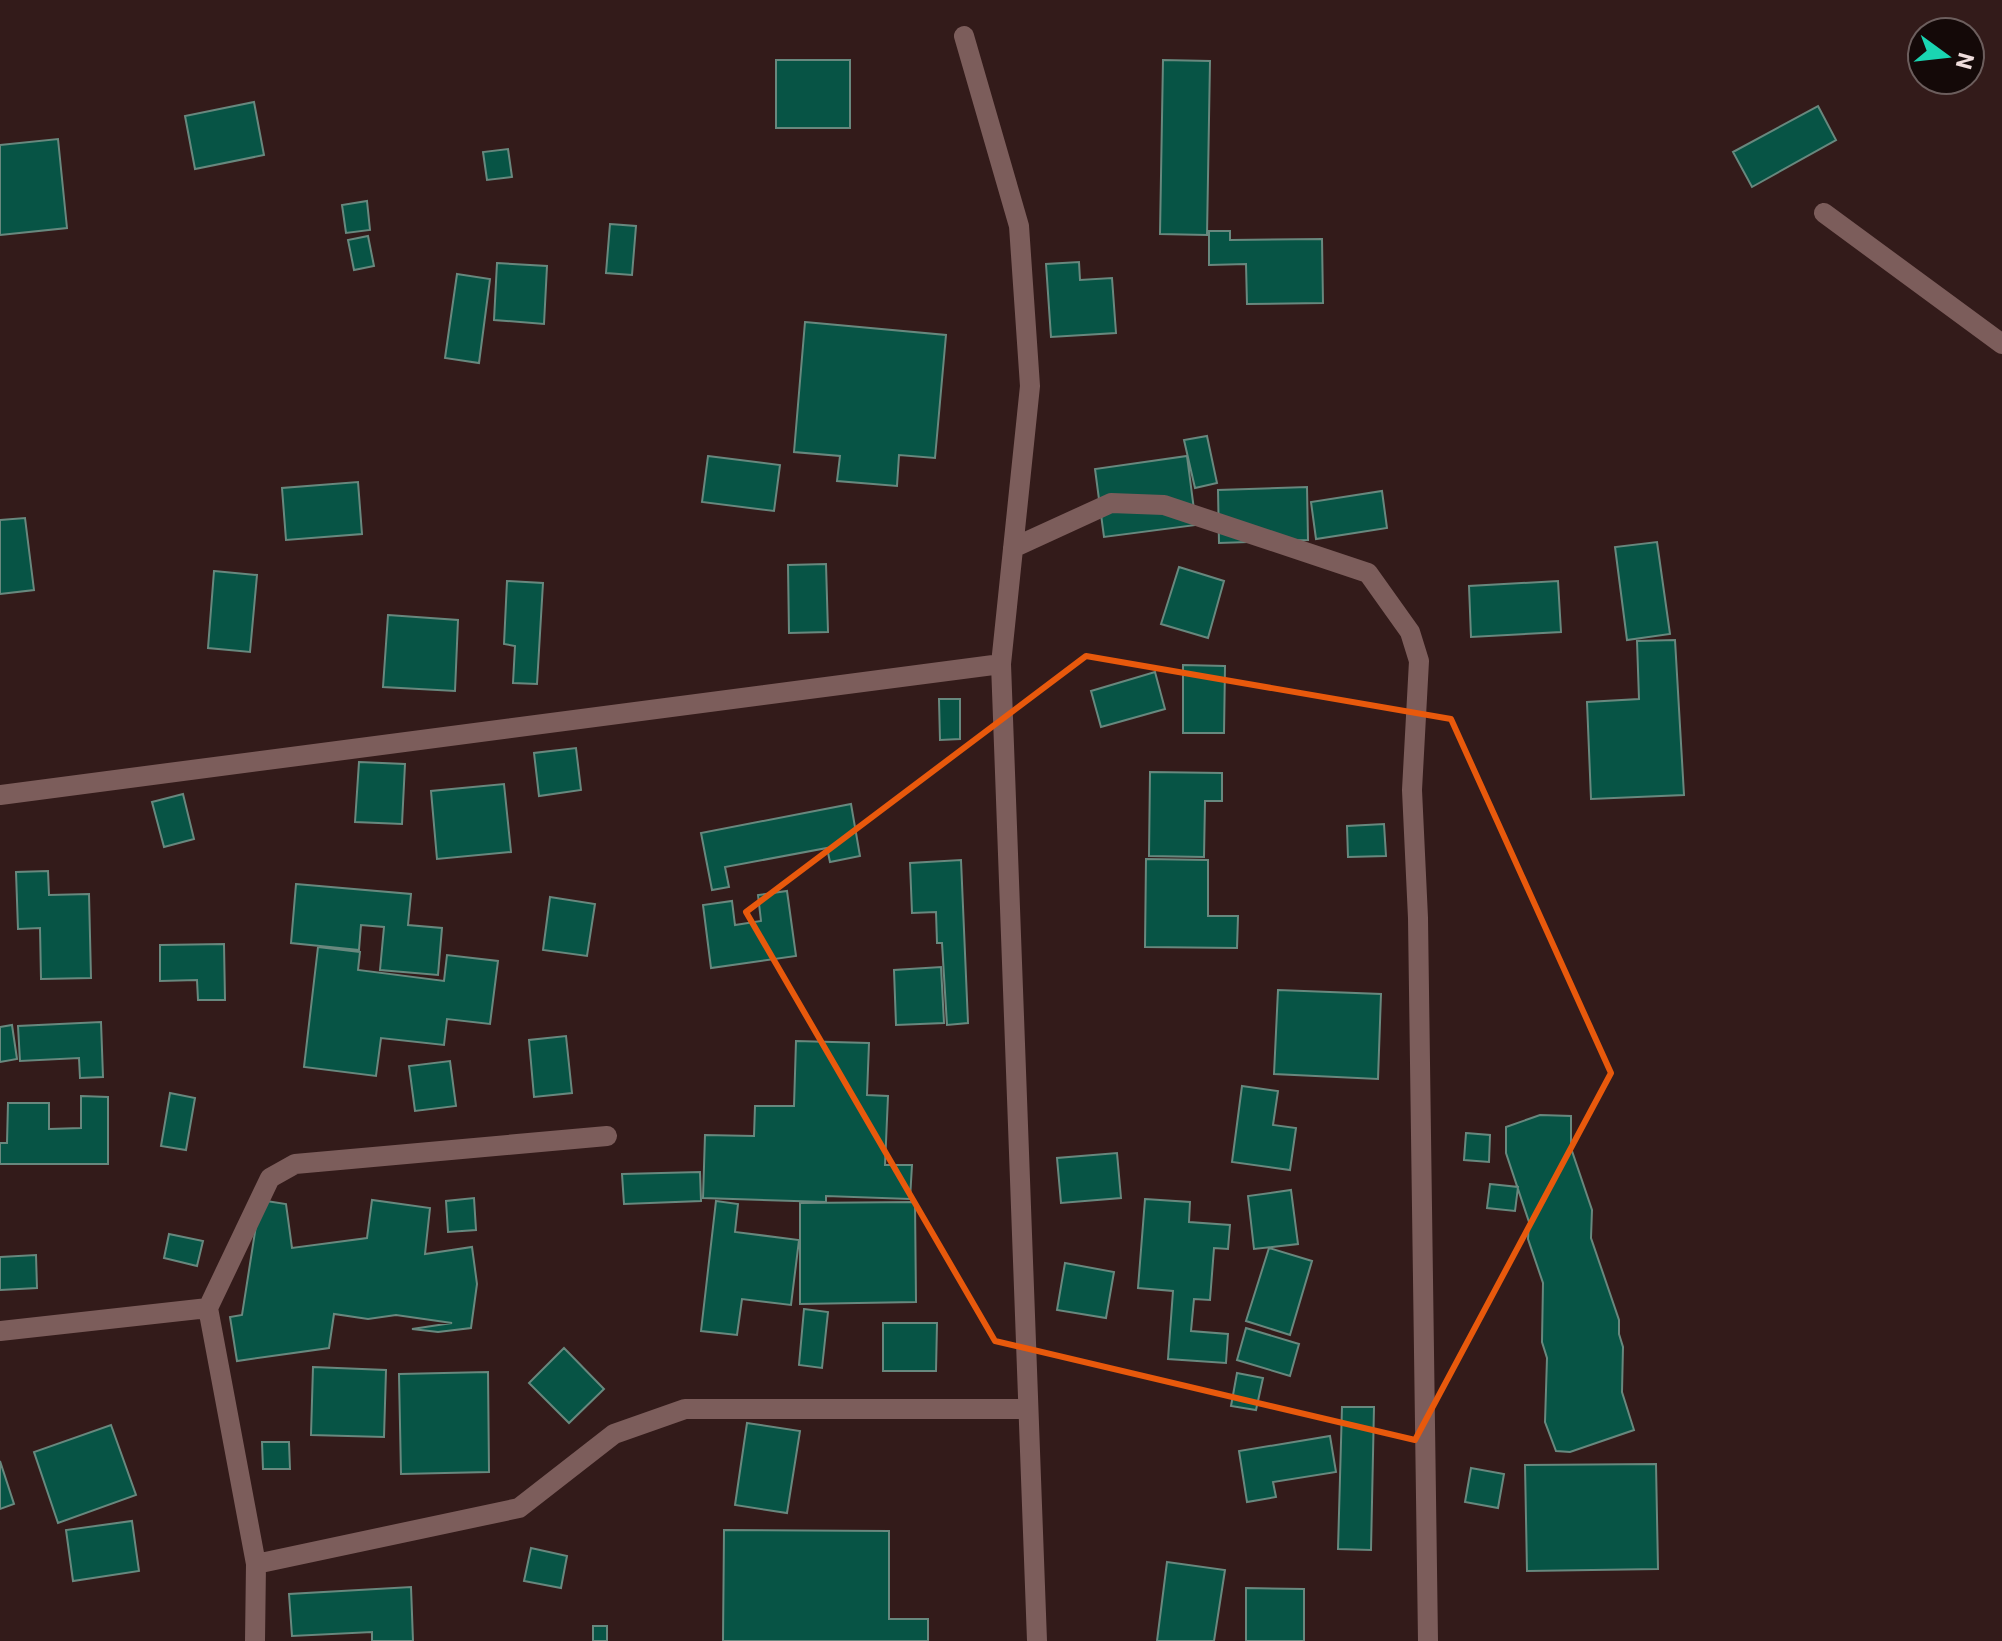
<svg xmlns="http://www.w3.org/2000/svg" width="2002" height="1641" font-family="Roboto,sans-serif">
	<style>
		.building { fill: #075445; stroke: #68887e; stroke-width: 2 }
		.lines { fill: none; stroke-linecap: round; stroke-linejoin: round }
		.minor { stroke: #7c5d5b; stroke-width: 20 }
		.marked { fill: none; stroke: #e8590c; stroke-width: 6; stroke-linejoin: round }
	</style>
	<rect width="100%" height="100%" fill="#331b1a"/>
	<!-- building -->
	<path class="building" d="M776,60H850V128H776Z
		M1163,60L1210,61L1207,235L1160,234Z
		M254,102L264,155L195,169L185,116Z
		M1818,106L1836,140L1752,187L1733,152Z
		M58,139L67,228L0,235V145Z
		M508,149L512,177L487,180L483,152Z
		M367,201L370,230L346,233L342,205Z
		M610,224L636,226L632,275L606,273Z
		M1209,231H1230V240L1322,239L1323,303L1247,304L1246,264L1209,265Z
		M368,236L374,266L354,270L348,240Z
		M1079,262L1080,280L1112,278L1116,333L1051,337L1046,264Z
		M497,263L547,266L544,324L494,320Z
		M457,274L490,279L479,363L445,358Z
		M805,322L946,335L935,458L899,455L897,486L837,481L840,456L794,452Z
		M1207,436L1217,483L1195,488L1184,440Z
		M708,456L780,465L774,511L702,502Z
		M1187,456L1196,525L1104,537L1095,469Z
		M358,482L362,534L286,540L282,488Z
		M1307,487L1308,540L1219,543L1218,490Z
		M1382,491L1387,528L1316,539L1311,502Z
		M25,518L34,590L0,594V520Z
		M1657,542L1670,634L1627,640L1615,547Z
		M826,564L828,632L789,633L788,565Z
		M1179,567L1224,581L1208,638L1161,624Z
		M214,571L257,575L250,652L208,648Z
		M507,581L543,583L537,684L513,683L515,646L504,644Z
		M1558,581L1561,632L1471,637L1469,586Z
		M388,615L458,620L455,691L383,687Z
		M1675,640L1684,795L1591,799L1587,702L1639,699L1637,641Z
		M1183,665L1225,666L1224,733H1183Z
		M1155,672L1165,709L1101,727L1091,691Z
		M939,699H960V739L940,740Z
		M576,748L581,790L539,796L534,753Z
		M359,762L405,764L402,824L355,822Z
		M1150,772L1222,773V801H1205L1204,857L1149,856Z
		M504,784L511,852L437,859L431,791Z
		M183,794L194,839L164,847L152,802Z
		M851,804L860,856L830,862L827,848L725,867L729,887L712,890L701,833Z
		M1384,824L1386,856L1348,857L1347,826Z
		M1146,859L1208,860V916H1238L1237,948L1145,947Z
		M961,860L968,1023L947,1025L942,943H937L936,912L912,913L910,863Z
		M48,871L49,895L89,894L91,978L41,979L40,928L18,929L16,872Z
		M296,884L411,894L408,925L442,928L438,975L380,970L384,927L361,925L359,950L291,943Z
		M787,891L796,956L711,968L703,905L732,901L735,925L761,921L758,895Z
		M550,897L595,904L587,956L543,950Z
		M224,944L225,1000H198L197,980L160,981V945Z
		M318,947L360,952L358,970L444,981L447,955L498,961L490,1024L447,1019L444,1045L381,1038L376,1076L304,1067Z
		M941,967L944,1023L896,1025L894,970Z
		M1278,990L1381,994L1378,1079L1274,1074Z
		M101,1022L103,1077L80,1078L79,1058L20,1061L18,1026Z
		M12,1025L17,1059L0,1062V1027Z
		M566,1036L572,1093L534,1097L529,1040Z
		M796,1041L869,1043L867,1095L888,1096L885,1165H912L910,1199L826,1196V1202L703,1198L705,1135L754,1136L755,1106H794Z
		M450,1061L456,1106L415,1111L409,1066Z
		M1242,1086L1278,1091L1273,1125L1296,1128L1290,1170L1232,1162Z
		M170,1093L195,1098L186,1150L161,1146Z
		M81,1096L108,1097V1164H0V1143H7L8,1103H49V1129L81,1128Z
		M1540,1115L1571,1116V1148L1592,1210L1591,1238L1619,1320V1334L1623,1347L1622,1392L1634,1430L1570,1452L1556,1451L1545,1422L1547,1358L1542,1342L1543,1283L1528,1239L1529,1222L1506,1153V1127Z
		M1466,1133L1490,1135L1489,1162L1464,1160Z
		M1117,1153L1121,1198L1061,1203L1057,1158Z
		M700,1172L701,1201L624,1204L622,1174Z
		M1490,1184L1518,1187L1515,1211L1487,1208Z
		M1291,1190L1298,1244L1254,1249L1248,1196Z
		M474,1198L476,1230L448,1232L446,1201Z
		M1145,1199L1190,1202L1189,1222L1230,1225L1228,1249L1214,1248L1210,1300L1194,1299L1191,1331L1228,1334L1226,1363L1168,1359L1173,1291L1138,1288Z
		M260,1200L286,1204L292,1248L367,1238L372,1200L430,1208L425,1254L472,1247L477,1284L471,1328L438,1332L412,1329L452,1323L396,1315L368,1319L334,1314L329,1348L237,1361L230,1317L242,1315Z
		M716,1201L738,1204L735,1232L799,1240L791,1305L742,1299L737,1335L701,1331Z
		M915,1202L916,1302L800,1304V1203Z
		M169,1234L203,1241L197,1266L164,1258Z
		M1269,1248L1312,1261L1290,1335L1246,1321Z
		M36,1255L37,1288L0,1290V1257Z
		M1065,1263L1114,1272L1106,1318L1057,1310Z
		M804,1309L828,1312L822,1368L799,1365Z
		M883,1323H937L936,1371H883Z
		M1246,1328L1299,1344L1290,1376L1237,1360Z
		M564,1348L604,1389L569,1423L529,1383Z
		M313,1367L386,1370L384,1437L311,1435Z
		M488,1372L489,1472L401,1474L399,1374Z
		M1237,1373L1263,1378L1256,1410L1231,1406Z
		M1342,1407H1374L1371,1550L1338,1549Z
		M747,1423L800,1431L787,1513L735,1505Z
		M111,1425L136,1495L58,1523L34,1452Z
		M1330,1436L1336,1472L1273,1482L1276,1497L1247,1502L1239,1451Z
		M262,1442H289L290,1469H263Z
		M0,1461L14,1504L0,1509Z
		M1656,1464L1658,1569L1527,1571L1525,1465Z
		M1471,1468L1504,1474L1498,1508L1465,1502Z
		M132,1521L139,1571L73,1581L66,1530Z
		M724,1530L889,1531V1619H928V1641H723Z
		M531,1548L567,1556L561,1588L524,1581Z
		M1167,1562L1225,1570L1214,1641H1157Z
		M411,1587L413,1641H372V1632L292,1636L289,1594Z
		M1246,1588L1304,1589V1641H1246Z
		M593,1626H607V1641H593Z"/>
	<g class="lines">
		<!-- minor -->
		<path class="minor" d="M964,36L1019,226L1030,386L1001,664
			M1824,213L2002,344
			M1013,548L1111,503L1164,505L1368,573L1410,632L1419,661L1412,790L1418,918L1428,1641
			M0,795L1001,664L1037,1641
			M0,1331L208,1308
			M256,1564L519,1508L614,1434L685,1409H1028
			M255,1641L256,1564L208,1308L270,1178L295,1164L607,1136"/>
	</g>
	<!-- marked area -->
	<path class="marked" d="M1086,656L1451,719L1611,1073L1415,1440L995,1341L746,912Z"/>
	<!-- north arrow -->
	<g transform="translate(1946 56) rotate(105)"><circle r="38" fill="#140908" stroke="#6c5e5d" stroke-width="2"/>
	<path d="M0-6L14 30L0 20L-14 30Z" fill="#1ad5b2"/>
	<text y="-12" font-size="22" font-weight="bold" text-anchor="middle" fill="#efdddc">N</text>
	</g>
</svg>
